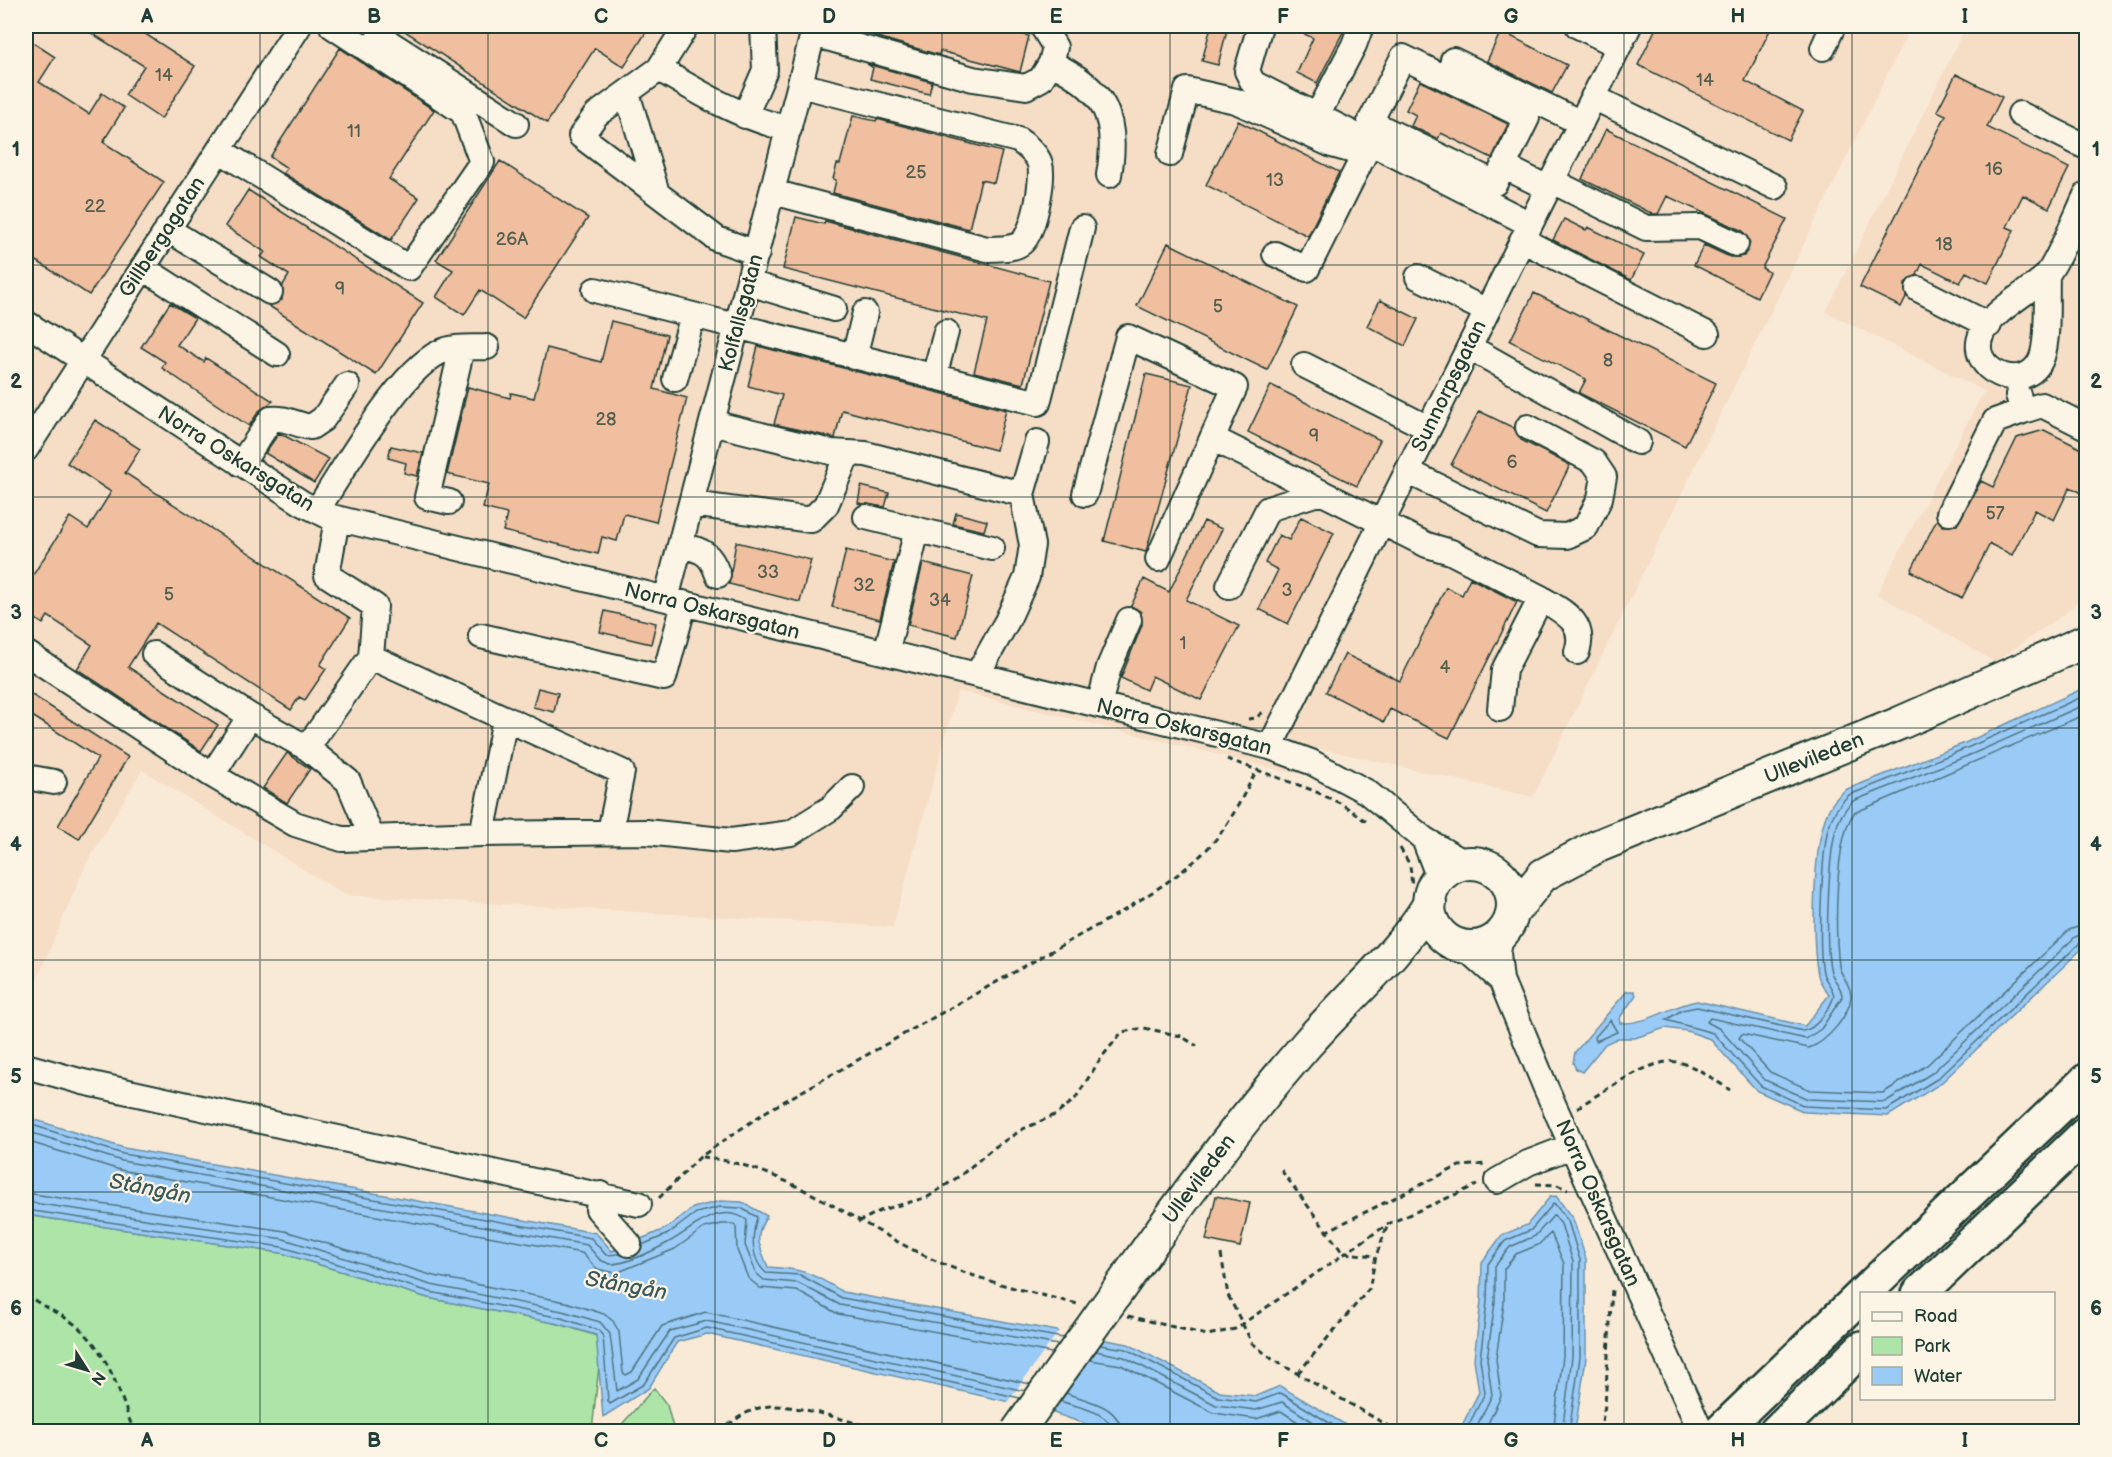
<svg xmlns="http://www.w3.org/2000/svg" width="2112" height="1457" font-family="'Balsamiq Sans',sans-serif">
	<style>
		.built { fill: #f6ddc6 }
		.green { fill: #ade4a7; stroke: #66906e; stroke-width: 1.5 }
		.water { fill: #9acaf6; stroke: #6992a8; stroke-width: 1.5 }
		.pier { fill: #f9ead7 }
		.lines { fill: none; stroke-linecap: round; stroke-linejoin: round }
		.shore { stroke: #507582; stroke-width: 1.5 }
		.building { fill: #efbf9f; stroke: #1f3d34; stroke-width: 1.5 }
		.minor-casing { stroke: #1f3d34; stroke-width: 28 }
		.major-casing { stroke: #1f3d34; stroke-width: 36 }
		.highway-casing { stroke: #1f3d34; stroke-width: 38 }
		.path { stroke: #1f3d34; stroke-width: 3; stroke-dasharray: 6 4.5; stroke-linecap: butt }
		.minor { stroke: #fcf5e5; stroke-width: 24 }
		.major { stroke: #fcf5e5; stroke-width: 32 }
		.highway { stroke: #fcf5e5; stroke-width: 33 }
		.major-bridge-casing { stroke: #1f3d34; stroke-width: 36; stroke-linecap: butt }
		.major-bridge { stroke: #fcf5e5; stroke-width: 32 }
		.grid { fill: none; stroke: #1f3d34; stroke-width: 1.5; stroke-opacity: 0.55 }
		.labels { text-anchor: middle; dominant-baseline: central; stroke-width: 4.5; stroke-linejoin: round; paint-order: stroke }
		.number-label { font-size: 18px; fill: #535e4f }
		.street-label { font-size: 21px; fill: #1f3d34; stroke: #fcf5e5 }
		.water-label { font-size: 22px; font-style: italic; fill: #38595b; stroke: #fcf5e5 }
		.neatline { fill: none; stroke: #1f3d34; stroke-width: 2 }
		.grid-label { font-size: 20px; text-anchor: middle; font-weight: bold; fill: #1f3d34 }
	</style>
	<rect width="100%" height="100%" fill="#f9ead7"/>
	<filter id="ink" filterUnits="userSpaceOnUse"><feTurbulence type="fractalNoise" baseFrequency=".0167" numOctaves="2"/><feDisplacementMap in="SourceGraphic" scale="12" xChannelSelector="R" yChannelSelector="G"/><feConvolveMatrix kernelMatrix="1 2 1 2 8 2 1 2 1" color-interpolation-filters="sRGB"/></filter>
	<g filter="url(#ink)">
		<!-- built -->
		<path class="built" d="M26,26H156L164,29L167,26H1911L1533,797L1318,748L1292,773L958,691L893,927L345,895L142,770L85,866L26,1006Z
			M1966,26H2086V594L2064,614L1995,662L1877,594L1984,391L1826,312Z"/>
		<!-- green -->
		<path class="green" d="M26,1215L281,1253L428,1298L559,1324L597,1336L600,1356L592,1431H26Z
			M654,1388L667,1405L674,1431H616Z"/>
		<!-- water -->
		<path class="water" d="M2086,687V945L1940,1084L1888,1116L1805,1112L1757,1091L1710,1039L1687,1031L1665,1028L1635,1038H1618L1605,1044L1582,1072L1576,1069L1573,1063L1575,1052L1627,991H1634L1636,995L1619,1019L1620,1023C1651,1024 1668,1006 1697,1001L1805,1026L1829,995C1825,989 1819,982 1818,975C1811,939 1813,843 1828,811C1832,802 1838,796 1845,790L1965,743Z
			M26,1117L124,1148L596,1233L612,1251L665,1229L693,1208L720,1201L742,1202L767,1216C753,1237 759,1245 768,1267C804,1269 812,1273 843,1292L1128,1344L1220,1392L1256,1396L1280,1386L1356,1431H1106L1045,1410L707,1334L677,1342L649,1388L603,1417L596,1335L559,1324L428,1298L281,1253L26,1215Z
			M1556,1196L1573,1219L1586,1259V1358L1575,1431H1459L1479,1392L1474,1359L1481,1301L1482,1262L1502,1235L1527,1225L1550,1197Z"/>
		<!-- pier -->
		<path class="pier" d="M1061,1328L1099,1335L1044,1413L1006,1404Z"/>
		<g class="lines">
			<!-- shore -->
			<path class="shore" d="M2086,695L1967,748L1849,795C1838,804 1832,815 1828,829C1822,852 1817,956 1824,976C1827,983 1833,988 1834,996C1830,1008 1817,1029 1803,1031L1697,1007L1682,1010L1666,1020L1713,1033L1761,1086L1805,1106L1886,1110L1937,1079L2080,943L2086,941
				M2086,704L1970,755L1853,801C1843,810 1838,820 1835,833C1829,858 1824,948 1831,972C1834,982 1842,986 1842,997L1821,1029L1806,1039L1710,1018L1707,1022L1720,1029L1765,1080L1808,1099L1885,1102L1932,1073L2075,937L2086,933
				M2086,714L1854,813C1834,841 1835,931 1839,966C1841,977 1851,984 1851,996C1850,1015 1827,1042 1809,1048L1742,1034L1739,1038L1770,1072L1810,1090L1883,1093L1927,1065L2069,930L2086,924
				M1610,1020L1617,1032L1596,1041L1595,1037Z
				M26,1123L123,1154L591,1238L606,1255L620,1254
				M26,1131L122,1161L587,1245L600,1260L610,1264C628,1264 655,1250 671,1241C694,1228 719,1201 747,1220L745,1245L756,1273L764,1280L798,1283L840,1305L1058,1345
				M26,1141L120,1170L582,1253L597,1269L616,1273L675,1249L704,1228L722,1224H734L736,1227L737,1250L748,1278L760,1288L797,1291L838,1314L1052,1353
				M26,1193L285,1231L434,1276L566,1302L604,1314L613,1321L619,1332L623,1373L626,1375L632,1372L662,1326L706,1312L1030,1384
				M26,1202L284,1239L431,1285L562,1311L600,1322L610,1334L617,1391L638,1379L670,1331L707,1321L1025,1391
				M26,1210L282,1247L430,1292L561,1318L598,1330L603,1336L608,1401L610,1404L644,1384L674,1338L707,1328L1020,1398
				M642,1245L668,1234L696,1213L720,1207L741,1208L757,1217C752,1235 750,1259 766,1273L800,1275L842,1298L1063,1338
				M1100,1345L1126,1349L1218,1397L1256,1402L1281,1393L1344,1432
				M1096,1351L1124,1357L1216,1405L1256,1410L1282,1402L1329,1432
				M1090,1360L1121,1365L1214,1413L1256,1419L1281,1411L1313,1432
				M1066,1393C1086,1401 1120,1405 1121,1432
				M1060,1401C1076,1407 1111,1411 1112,1432
				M1465,1432L1485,1393L1480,1359L1487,1302L1488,1264L1505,1241L1531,1230L1554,1203L1568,1221L1580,1260V1357L1569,1432
				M1474,1432L1492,1395L1487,1359L1495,1302V1266L1510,1247L1535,1236L1554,1215L1561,1224L1573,1262L1572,1357L1562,1432
				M1484,1432L1501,1396L1496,1359L1504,1303V1269L1516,1254L1538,1245L1551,1233L1564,1264L1563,1356L1553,1432"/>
		</g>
		<!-- building -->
		<path class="building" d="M80,26H133L195,66L161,119L125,95L144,66Z
			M397,26H650L624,67L595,48L547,123Z
			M877,26H991L1029,36L1020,72L940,51L939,55L874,36Z
			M1211,26H1228L1218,65L1202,61Z
			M1288,26H1346L1317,83L1297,73L1313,38Z
			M1657,26H1772L1745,81L1803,111L1788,140L1638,65Z
			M1501,31L1567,65L1552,93L1487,61Z
			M26,38L55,57L39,82L89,114L102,93L124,108L103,142L164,182L89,295L26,254Z
			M340,48L434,110L389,179L419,198L391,240L283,173L287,168L270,157Z
			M867,64L932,82L929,94L870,79L873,68Z
			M1956,74L2002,97L1987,127L2069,168L2049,208L2023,195L2007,227L2014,230L1988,283L1966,272L1960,283L1922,264L1917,275L1905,283L1906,297L1901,307L1860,287L1946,115L1937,111Z
			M1420,81L1508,124L1492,158L1441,133L1438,139L1411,126L1416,115L1406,110Z
			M853,116L876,121L877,119L1002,152L994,183L981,180L969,229L833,193L836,180L833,179L837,164H840Z
			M1238,121L1339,172L1308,236L1206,185Z
			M1606,129L1787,219L1762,268L1769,272L1757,297L1694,265L1704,245L1730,257L1744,256L1750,243L1743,231L1667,196L1658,214H1653L1582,179Z
			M500,161L588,218L523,318L480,290L464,315L436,297L453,270L436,260Z
			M248,190L423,303L376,375L269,306L282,300L283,285L289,275L261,257L265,252L225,226Z
			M796,217L824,224L825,221L1049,281L1023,384L974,372L987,321L783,269Z
			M1564,219L1586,230L1588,227L1644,255L1631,280L1553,240Z
			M1168,243L1298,307L1267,370L1137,306Z
			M1534,293L1716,383L1685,446L1579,393L1586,379L1510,341Z
			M1380,300L1418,319L1405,346L1367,326Z
			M170,303L195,318L177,345L204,362L206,358L273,401L259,411L249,426L162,368L165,362L141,347Z
			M611,321L667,335L654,389L687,398L656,522L624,514L617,541L602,537L598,554L503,531L507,514L483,508L489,484L447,474L468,387L510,398L511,393L534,398L547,348L601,362Z
			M758,346L1006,410L996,450L842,410L835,438L774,424L782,395L748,386Z
			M1146,374L1192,385L1146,552L1104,541Z
			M1271,385L1380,440L1357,486L1248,432Z
			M1479,411L1514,428L1521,440L1570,465L1546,513L1451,465Z
			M95,420L140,449L125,473L350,618L320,665L326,669L305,700L299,697L291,710L156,623L128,667L218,725L201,751L77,669L92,645L48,616L43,624L26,612V586L70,517L88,529L111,492L67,463Z
			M2044,430L2086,451V495L2070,487L2054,520L2035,510L2012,555L1990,544L1962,598L1911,571L1937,519L1943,526L1957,525L1981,481L1993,487L2017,438Z
			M279,433L329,459L314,483L265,453Z
			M391,446L423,453L417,476L404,473L406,463L388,458Z
			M861,486L889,493L885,507L858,503Z
			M956,513L987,521L984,531L953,524Z
			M1301,517L1334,533L1288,624L1259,609L1278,570L1265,563L1279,535L1289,540Z
			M1204,521L1222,529L1186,600L1239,626L1201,700L1152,676L1146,690L1121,678L1142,625L1141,612L1131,606L1144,579L1169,592Z
			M736,542L811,560L800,602L729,584Z
			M846,550L894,562L880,619L832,607Z
			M923,563L973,576L957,637L908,625Z
			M1470,578L1517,602L1449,738L1390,709L1384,722L1326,692L1345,654L1400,681L1446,587L1462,595Z
			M605,611L656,623L651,644L600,632Z
			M538,688L558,693L554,712L533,707Z
			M26,691L128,757L79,839L58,826L98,758L26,712Z
			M287,753L310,769L287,803L263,788Z
			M1216,1196L1250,1203L1240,1247L1206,1240Z"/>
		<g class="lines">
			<defs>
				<path id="minor" d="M686,26L659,69C701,94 741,118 789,129
					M1260,26L1247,71L1253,83L1530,224
					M1578,26L1619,46
					M813,34L973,79L1026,87L1041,79L1051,63L1055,47L1042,26
					M379,36L516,124
					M1823,48L1833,26
					M1403,57L1527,118L1495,183L1370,122Z
					M1453,60L1581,123
					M1051,63C1104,88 1119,116 1109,175
					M659,69L596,115L581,136L717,239L757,253
					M627,93L657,193
					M1593,97L1775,187
					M2020,114L2086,147
					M745,116L765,70L763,26
					M1317,116L1354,45L1361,26
					M219,150L409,268L482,162L463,112L332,26
					M1170,154L1187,90L1236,101L1332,145L1350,150L1370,143
					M1503,166L1548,188
					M1552,181L1646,228L1700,227L1736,244
					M773,192L987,249C997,248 1010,250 1020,244C1034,236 1044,179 1040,164C1037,154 1027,146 1018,140L800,85
					M167,229L270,292
					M1522,240L1707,334
					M1275,254L1307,269L1370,143
					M143,268L277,354
					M2047,275C2046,298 2049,336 2042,357C2027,398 1962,370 1983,331C1996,309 2026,294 2045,277C2056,266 2078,212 2086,195
					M1418,277L1487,311
					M749,283L834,309
					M1918,289L1989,325
					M595,290L1038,403L1082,228
					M26,323L302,503L328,516L1270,747L1311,762L1367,792L1424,839L1465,863
					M1469,347L1638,442
					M854,357L865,313
					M1304,365L1428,428
					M934,377L946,332
					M675,379L693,315
					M2018,395L2023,411L2042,405L2086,427
					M712,423L831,452L866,454L1022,494
					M1212,438L1427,545L1451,552L1541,598L1504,670L1500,709
					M26,449L299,26
					M241,464L271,419C286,417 296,425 311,427L323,419L347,385
					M1407,471L1538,535L1567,536L1586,527L1600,498L1604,477L1594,462L1528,427
					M1085,494L1128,337L1235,387L1158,559
					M449,502L427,497L462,348
					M692,504L811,520L826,505L848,453
					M317,510C342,473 404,361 446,350C458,346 474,348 487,347
					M1949,513L1995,421L2023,411
					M866,517L992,548
					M337,519L327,575L375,606L371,657
					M681,545C703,551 710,552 718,575
					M1229,586L1268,509L1321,492
					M1541,598C1563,612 1587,622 1577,652
					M666,599L815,26
					M481,636L664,678L684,604
					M26,653L212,775L250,716L154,654
					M886,653L917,530
					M977,675L1007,621L1027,577L1032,545L1022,494L1037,442
					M1099,705L1109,667L1129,620
					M250,716L307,748L371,657L622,772L610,832
					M1270,747L1629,26
					M307,748L348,781L372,838
					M212,775L295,824L342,839L482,834L646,832L731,841L791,833L831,808L852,787
					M26,777L54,782
					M482,834L505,719
					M1424,839L1439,878
					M1501,934L1498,953L1501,980L1545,1086L1698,1425
					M1463,946L1501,980
					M26,1066L83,1082L639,1204
					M1497,1181L1528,1163L1572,1146
					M601,1194L598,1209L629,1244"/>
				<path id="major" d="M1429 905a42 42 0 1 1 84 0a42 42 0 1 1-84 0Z
					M1513,912L1543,875L1598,846L1900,723L2086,641
					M1149,1247C1199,1177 1250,1109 1307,1044C1348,997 1398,956 1430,903"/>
				<path id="highway" d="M1863,1294L2086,1081
					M1919,1294L2086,1134
					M1720,1432L1862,1295
					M1776,1432L1862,1348"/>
			</defs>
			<!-- minor casing -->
			<use href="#minor" class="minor-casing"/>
			<!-- major casing -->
			<use href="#major" class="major-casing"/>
			<!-- highway casing -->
			<use href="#highway" class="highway-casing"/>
			<!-- path -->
			<path class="path" d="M1248,719L1256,718L1263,712
				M1227,759L1312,790L1342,804L1367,822
				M1400,848L1410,865L1412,887
				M1577,1108C1599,1094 1652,1057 1677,1062C1696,1065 1714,1080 1730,1090
				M702,1157C787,1166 857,1225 934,1260C980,1281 1029,1292 1078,1304
				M1281,1170L1343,1253L1376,1256
				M1536,1184L1557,1185L1568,1190
				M659,1198L700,1157L767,1111L1123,911C1157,889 1195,867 1220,834C1235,814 1245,791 1257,770
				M858,1222L882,1210L928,1197L961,1175L992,1149L1023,1129L1057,1114L1075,1099L1101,1058L1122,1032L1144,1028L1181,1036L1197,1046
				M1325,1232L1459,1166L1486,1164
				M1221,1254L1228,1295L1252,1343L1272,1359L1399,1432
				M26,1293C39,1306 58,1312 73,1323C108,1349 119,1392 134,1432
				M1128,1316L1207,1335L1235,1329L1388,1224L1477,1185
				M1298,1373L1369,1289L1376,1256L1388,1224
				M720,1432C732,1422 744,1412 759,1408C787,1399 856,1424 886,1432
				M1600,1432L1605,1405L1612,1289"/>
			<!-- minor -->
			<use href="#minor" class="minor"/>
			<!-- major -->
			<use href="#major" class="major"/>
			<!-- highway -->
			<use href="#highway" class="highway"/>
			<defs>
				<path id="major-bridge" d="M1017,1432L1149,1247"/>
			</defs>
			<!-- major-bridge casing -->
			<use href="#major-bridge" class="major-bridge-casing"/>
			<!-- major-bridge -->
			<use href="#major-bridge" class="major-bridge"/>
		</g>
	</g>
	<!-- grid -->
	<path class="grid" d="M260,26V1432M488,26V1432M715,26V1432M942,26V1432M1170,26V1432M1397,26V1432M1624,26V1432M1852,26V1432M26,265H2086M26,497H2086M26,728H2086M26,960H2086M26,1192H2086"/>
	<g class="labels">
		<!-- number labels -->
		<g class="number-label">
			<text x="164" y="75">14</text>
			<text x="1705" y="80">14</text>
			<text x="354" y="131">11</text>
			<text x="1994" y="169">16</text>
			<text x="916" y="172">25</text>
			<text x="1275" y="180">13</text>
			<text x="95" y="206">22</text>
			<text x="512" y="239">26A</text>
			<text x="1944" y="244">18</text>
			<text x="340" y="289">9</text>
			<text x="1218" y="306">5</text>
			<text x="1608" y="360">8</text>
			<text x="606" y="419">28</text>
			<text x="1314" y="436">9</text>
			<text x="1512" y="462">6</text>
			<text x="1995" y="513">57</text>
			<text x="768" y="572">33</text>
			<text x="864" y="585">32</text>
			<text x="1287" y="590">3</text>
			<text x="169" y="594">5</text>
			<text x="940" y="600">34</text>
			<text x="1183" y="643">1</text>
			<text x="1445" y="667">4</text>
		</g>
		<!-- street labels -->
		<g class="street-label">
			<text transform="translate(162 237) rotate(-57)">Gillbergagatan</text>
			<text transform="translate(741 313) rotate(-75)">Kolfallsgatan</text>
			<text transform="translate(1449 386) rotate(-64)">Sunnorpsgatan</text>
			<text transform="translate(236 459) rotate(32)">Norra Oskarsgatan</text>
			<text transform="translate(712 611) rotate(14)">Norra Oskarsgatan</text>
			<text transform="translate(1184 727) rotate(14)">Norra Oskarsgatan</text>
			<text transform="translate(1814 758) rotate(-22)">Ullevileden</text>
			<text transform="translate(1199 1179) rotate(-53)">Ullevileden</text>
			<text transform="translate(1598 1203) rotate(66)">Norra Oskarsgatan</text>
		</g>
		<!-- water labels -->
		<g class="water-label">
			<text transform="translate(150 1189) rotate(11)">Stångån</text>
			<text transform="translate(626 1286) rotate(10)">Stångån</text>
		</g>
	</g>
	<!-- margin -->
	<rect width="2112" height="1457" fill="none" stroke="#fcf5e5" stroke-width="66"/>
	<!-- legend -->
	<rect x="1860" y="1292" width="195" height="108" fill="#fcf5e5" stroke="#a4ab9e" stroke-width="1.5"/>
	<rect x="1872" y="1312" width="30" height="9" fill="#fcf5e5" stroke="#a4ab9e" stroke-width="1.5"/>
	<text x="1914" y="1322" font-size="18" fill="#1f3d34">Road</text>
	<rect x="1872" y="1337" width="30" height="18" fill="#ade4a7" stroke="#a4ab9e" stroke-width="1.5"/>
	<text x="1914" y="1352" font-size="18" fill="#1f3d34">Park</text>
	<rect x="1872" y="1367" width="30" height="18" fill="#9acaf6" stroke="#a4ab9e" stroke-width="1.5"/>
	<text x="1914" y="1382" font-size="18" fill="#1f3d34">Water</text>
	<!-- north arrow -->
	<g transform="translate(87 1370) rotate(127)" stroke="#fcf5e5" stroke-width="4.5" paint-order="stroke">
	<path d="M0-4.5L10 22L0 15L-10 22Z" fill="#1f3d34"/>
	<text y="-9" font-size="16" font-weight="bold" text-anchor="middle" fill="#1f3d34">N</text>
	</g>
	<rect x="33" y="33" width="2046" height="1391" class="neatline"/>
	<g class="grid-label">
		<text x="147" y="23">A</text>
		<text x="374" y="23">B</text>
		<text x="601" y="23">C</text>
		<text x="829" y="23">D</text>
		<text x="1056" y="23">E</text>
		<text x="1283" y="23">F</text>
		<text x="1511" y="23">G</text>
		<text x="1738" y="23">H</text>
		<text x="1965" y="23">I</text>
		<text x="16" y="156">1</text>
		<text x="2096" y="156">1</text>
		<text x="16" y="388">2</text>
		<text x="2096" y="388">2</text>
		<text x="16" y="619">3</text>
		<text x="2096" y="619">3</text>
		<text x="16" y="851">4</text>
		<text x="2096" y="851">4</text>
		<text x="16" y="1083">5</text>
		<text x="2096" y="1083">5</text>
		<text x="16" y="1315">6</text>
		<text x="2096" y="1315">6</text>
		<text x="147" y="1447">A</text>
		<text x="374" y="1447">B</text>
		<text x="601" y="1447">C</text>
		<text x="829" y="1447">D</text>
		<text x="1056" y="1447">E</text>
		<text x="1283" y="1447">F</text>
		<text x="1511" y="1447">G</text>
		<text x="1738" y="1447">H</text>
		<text x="1965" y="1447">I</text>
	</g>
</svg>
